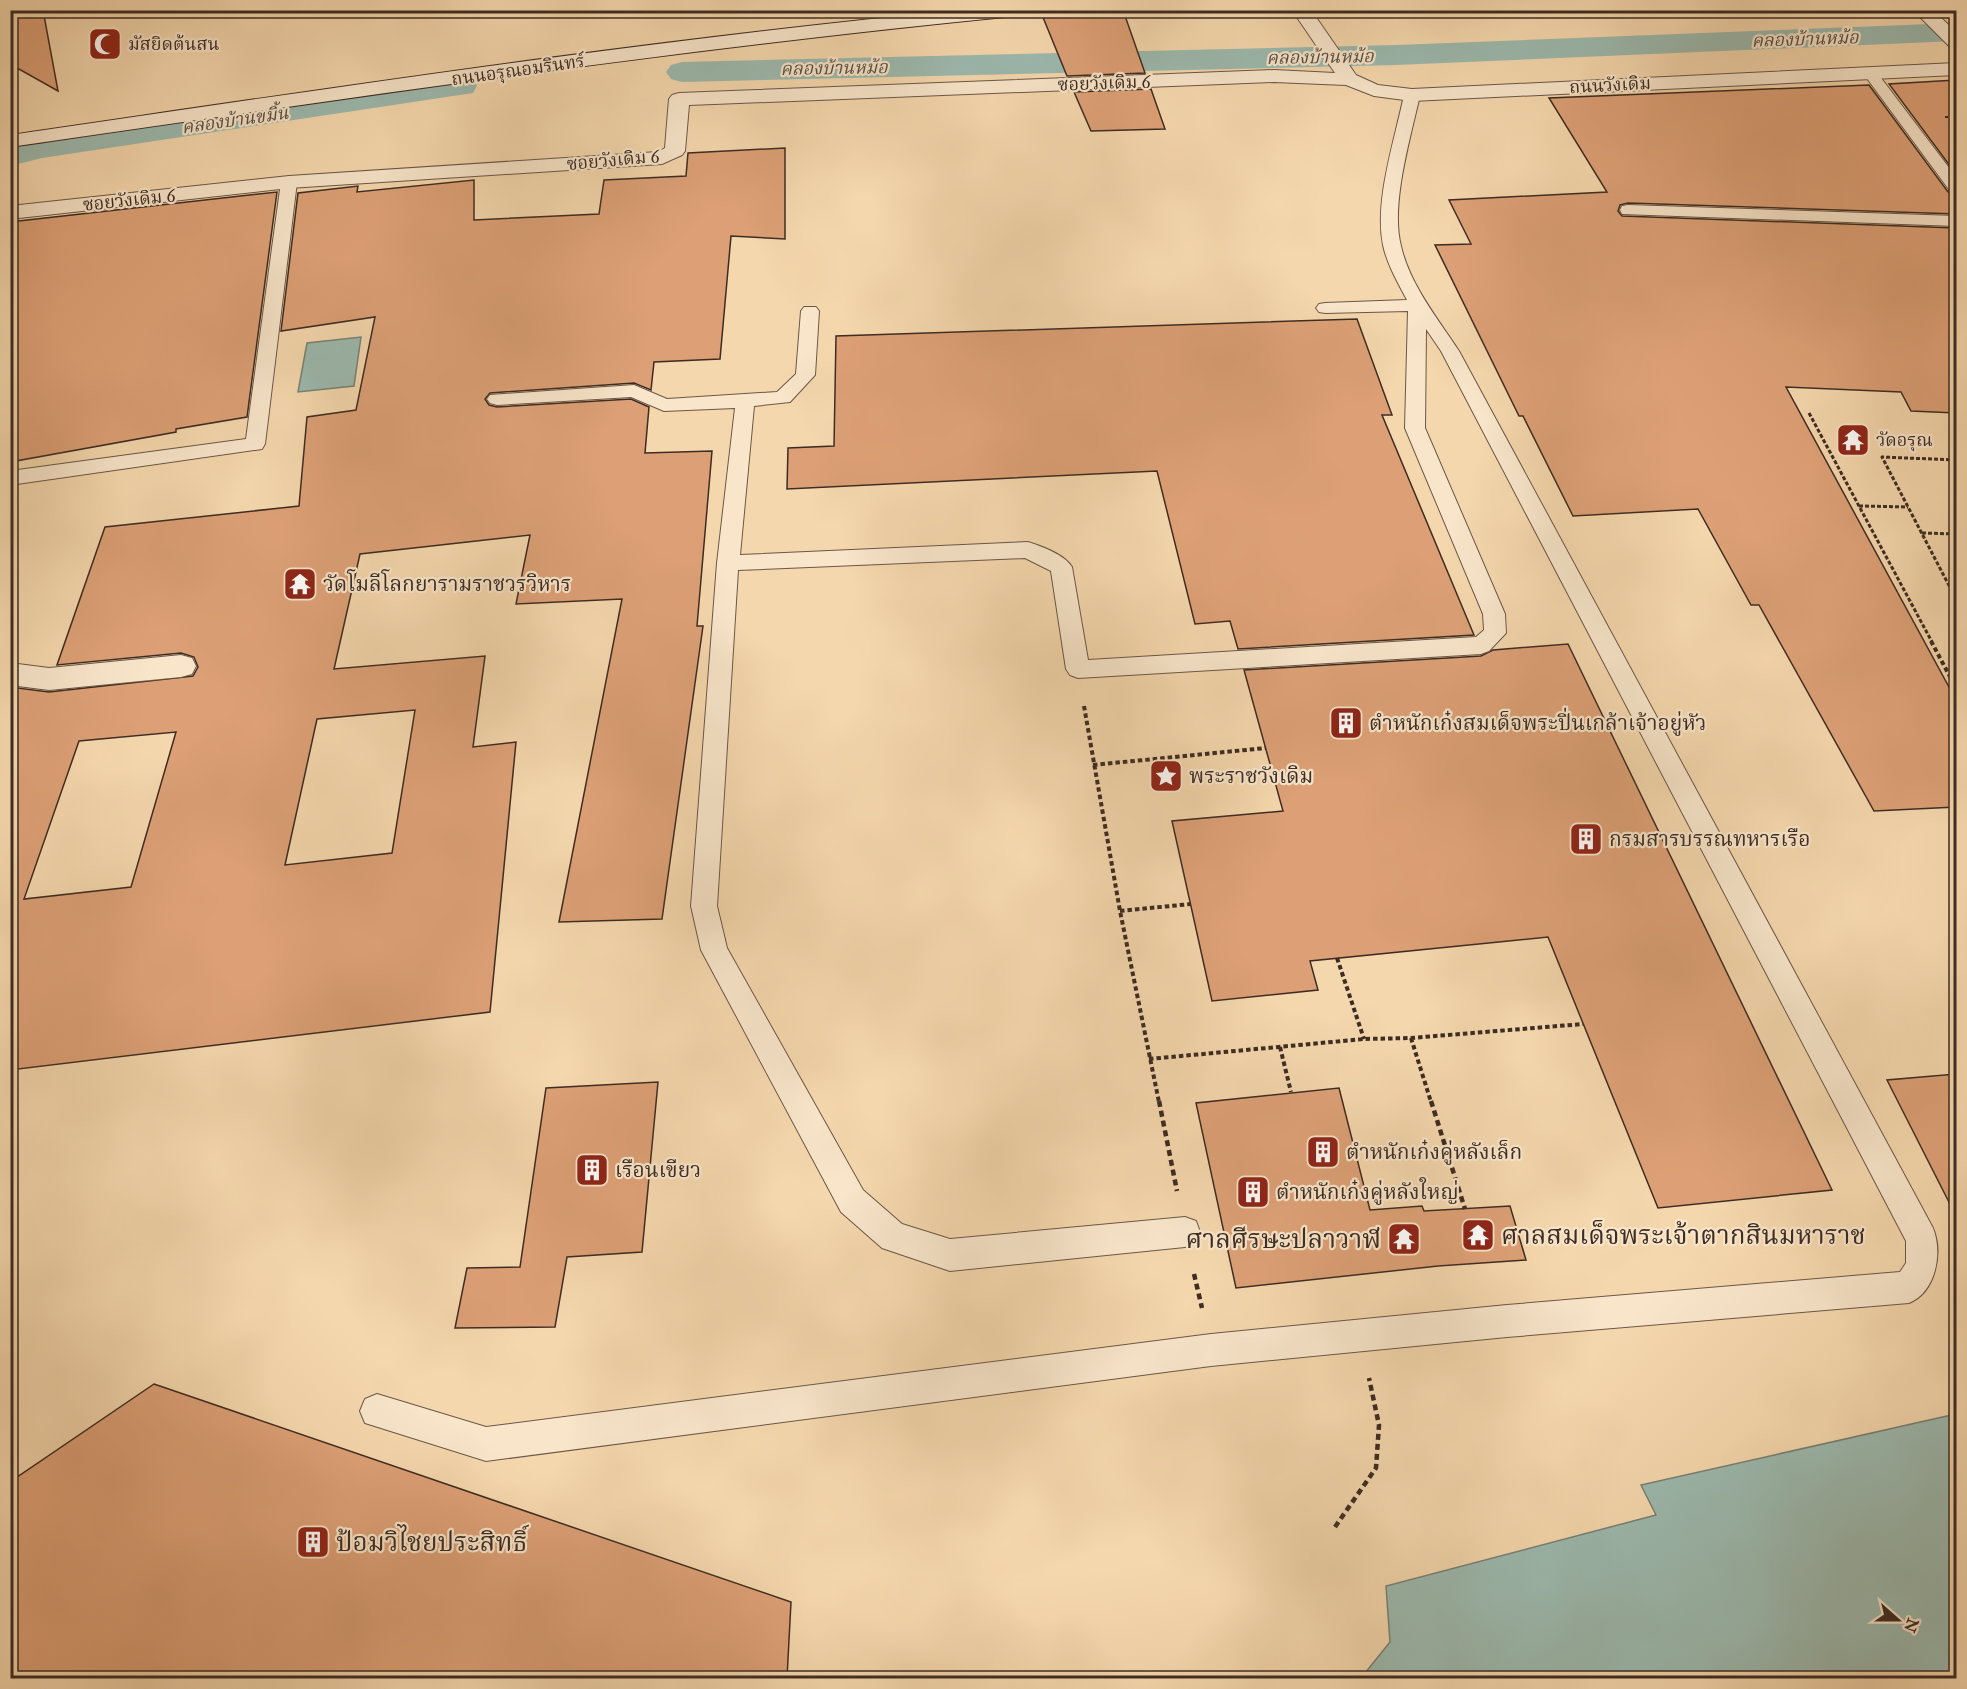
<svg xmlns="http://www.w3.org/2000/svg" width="1967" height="1689" font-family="'IM FELL Great Primer','Noto Serif Thai',serif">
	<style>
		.water { fill: #9cb9ae; stroke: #768176; stroke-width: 1.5 }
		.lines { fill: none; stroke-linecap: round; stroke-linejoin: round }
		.canal { fill: #9cb9ae; fill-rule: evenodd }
		.building { fill: #dda076; stroke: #3d2c23; stroke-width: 1.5; fill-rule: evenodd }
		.lane-casing { stroke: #6b5746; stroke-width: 2 }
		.street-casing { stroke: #6b5746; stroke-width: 2 }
		.secondary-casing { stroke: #3d2c23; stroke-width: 2 }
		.path-far3 { stroke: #3d2c23; stroke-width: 2; stroke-dasharray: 3 1.5; stroke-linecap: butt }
		.path-far2 { stroke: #3d2c23; stroke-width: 3; stroke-dasharray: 4 2; stroke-linecap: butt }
		.path-far1 { stroke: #3d2c23; stroke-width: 4; stroke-dasharray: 4.5 3; stroke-linecap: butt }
		.path { stroke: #3d2c23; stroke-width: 4.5; stroke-dasharray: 6 4; stroke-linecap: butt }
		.lane { fill: #f8e5ca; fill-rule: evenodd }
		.street { fill: #f8e5ca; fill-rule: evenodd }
		.secondary { fill: #f8e5ca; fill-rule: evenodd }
		.labels { text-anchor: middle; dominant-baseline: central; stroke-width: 4.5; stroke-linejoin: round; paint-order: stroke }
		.far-water-label { font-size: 18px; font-style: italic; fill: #554f46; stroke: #f8e5ca }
		.far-poi-label { font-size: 18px; fill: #3d2c23; stroke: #f8e5ca; text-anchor: start }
		.far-street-label { font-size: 18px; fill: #3d2c23; stroke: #f8e5ca }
		.poi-label { font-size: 21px; fill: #3d2c23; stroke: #f8e5ca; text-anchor: start }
		.near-poi-label { font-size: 26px; fill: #3d2c23; stroke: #f8e5ca; text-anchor: start }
	</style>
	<rect width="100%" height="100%" fill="#f5d7ad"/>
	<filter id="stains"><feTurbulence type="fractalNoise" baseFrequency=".00333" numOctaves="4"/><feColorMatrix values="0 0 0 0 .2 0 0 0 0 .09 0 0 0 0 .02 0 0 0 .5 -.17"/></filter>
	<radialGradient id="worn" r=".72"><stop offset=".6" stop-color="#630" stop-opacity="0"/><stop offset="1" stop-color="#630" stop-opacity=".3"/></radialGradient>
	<!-- water -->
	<path class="water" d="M361,337L354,386L298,392L307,343Z
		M1956,1414V1678H1361L1390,1642L1386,1586L1656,1515L1641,1485Z"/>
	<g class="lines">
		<!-- canal -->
		<path class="canal" d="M1956,23V41L1396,65L682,82L671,79L666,72L671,65L682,62L1396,45Z
			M461,76L473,79L477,86L473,93L42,158L10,166V145L42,138Z"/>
	</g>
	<!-- building -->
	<path class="building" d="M10,10H43L58,91L10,64Z
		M1040,10H1123L1145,73L1067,76Z
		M1956,80V174L1889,84Z
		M1869,85L1948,192L1956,195V214L1628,203L1620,205L1618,211L1622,216L1956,228V413L1911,411L1901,392L1786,387L1956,700V807L1874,811L1759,605H1751L1698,509L1573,516L1523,416H1519L1435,245L1471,244L1449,200L1607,192L1549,98Z
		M1151,89L1165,129L1091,131L1074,92Z
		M785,148V239L731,236L720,359L654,362L651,390L634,383L490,393L485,399L489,405L497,407L631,399L649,407L645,453L712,451L697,626H703L662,919L559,922L622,599L516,604L530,535L360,554L334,669L485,656L473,747L516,742L490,1012L10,1070V687L49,692L193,676L198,667L194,657L181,653L57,665L105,527L299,506L307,417L356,410L375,317L281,331L298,193L358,186L357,192L474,180V220L599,214L604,180L686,176L688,153ZM415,710L392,853L285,865L317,719ZM176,732L131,887L24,899L79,741Z
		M277,192L247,417L176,429V432L10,462V222Z
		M1357,319L1392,415H1382L1474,635L1238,649L1230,621L1195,624L1157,471L787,489L788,448L834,446L836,336Z
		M1568,644L1832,1190L1658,1208L1548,937L1310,961L1318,990L1212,1001L1172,821L1283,811L1244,670L1481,656L1493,650Z
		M1956,1074V1216L1887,1080Z
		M658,1082L642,1252L567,1257L555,1327L455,1328L467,1268L520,1267L546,1088Z
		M1339,1088L1370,1210L1422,1206L1424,1211L1510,1206L1526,1260L1438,1266L1236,1288L1196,1103Z
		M154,1384L791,1602L787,1678H10V1482Z"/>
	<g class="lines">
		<defs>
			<path id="lane" d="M1870,69L1875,70L1956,177V193L1950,191L1863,73Z
				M1412,90L1420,95C1411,136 1390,205 1401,246C1410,285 1438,319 1459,351L1933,1228C1943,1253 1936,1292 1909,1303L1507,1337L1211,1366L486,1461L365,1423L360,1411L365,1399L377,1394L486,1427L1211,1334L1507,1305L1900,1272L1906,1263V1241L1441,351L1426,329L1425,428L1505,614L1506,633L1489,651L1481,654L1078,678L1070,675L1066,669L1051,571L1025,558L738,570L717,906L727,948L863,1190L902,1224L950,1239L1185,1217L1196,1221L1200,1232L1196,1243L1185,1247L950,1271L882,1248L841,1212L701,950L691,906L717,563L735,408L664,411L631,397L497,405L490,403L487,399L490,395L634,385L667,399L777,392L796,374L801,311L804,307H816L819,311L815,375L790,402L754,406L740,555L1028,542C1041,546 1065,555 1072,567L1088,660L1476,637L1484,630L1483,614L1405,428L1408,311L1325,313L1319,312L1316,308L1319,304L1325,303L1407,300C1398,283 1387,264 1383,245C1374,201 1395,139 1404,95Z
				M289,177L297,182L265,444L262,449L10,485V471L246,439L281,182Z
				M1628,205L1956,216V226L1622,214L1620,210L1622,206Z"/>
			<path id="street" d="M1292,10H1311L1356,75L1378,85L1412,89L1956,63V75L1412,101L1374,96L1346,85L1274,82L689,105L685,151L682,155L662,164L289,188L10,219V206L289,176L658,152L665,148L669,99L672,95L679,93L1274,70L1335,73Z
				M1913,10H1933L1956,32V48L1949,46Z
				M181,655L192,658L196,666L192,674L181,677L49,690L10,685V663L49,668Z"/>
			<path id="secondary" d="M962,10H1035L1026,15C686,48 348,98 10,147V135C327,89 644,40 962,10Z"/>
		</defs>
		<!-- lane casing -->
		<use href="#lane" class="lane-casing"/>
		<!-- street casing -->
		<use href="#street" class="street-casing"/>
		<!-- secondary casing -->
		<use href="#secondary" class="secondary-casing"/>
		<!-- path-far3 -->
		<path class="path-far3" d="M1945,117H1956"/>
		<!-- path-far2 -->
		<path class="path-far2" d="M1809,413L1932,642
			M1956,460L1882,457L1956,599
			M1859,506L1908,507
			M1922,533L1956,534"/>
		<!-- path-far1 -->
		<path class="path-far1" d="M1931,641L1956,688
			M1084,706L1120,911L1159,1102
			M1093,765L1266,748
			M1120,911L1191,904
			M1337,958L1364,1039
			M1411,1038L1431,1102
			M1280,1047L1291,1092
			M1149,1059L1364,1039L1411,1038L1583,1024"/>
		<!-- path -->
		<path class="path" d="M1159,1101L1177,1191
			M1431,1101L1465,1209
			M1194,1274L1202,1308
			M1335,1527L1376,1468L1379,1425L1369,1378"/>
		<!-- lane -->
		<use href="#lane" class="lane"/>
		<!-- street -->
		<use href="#street" class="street"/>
		<!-- secondary -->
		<use href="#secondary" class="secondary"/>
	</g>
	<!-- icons -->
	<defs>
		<symbol id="mosque-square" viewBox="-11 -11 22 22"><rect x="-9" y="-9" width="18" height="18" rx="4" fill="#8f2418" stroke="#f8e5ca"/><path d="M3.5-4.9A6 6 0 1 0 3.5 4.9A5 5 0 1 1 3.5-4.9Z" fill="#fff"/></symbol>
		<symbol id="temple-square" viewBox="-11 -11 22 22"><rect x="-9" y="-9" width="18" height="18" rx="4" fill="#8f2418" stroke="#f8e5ca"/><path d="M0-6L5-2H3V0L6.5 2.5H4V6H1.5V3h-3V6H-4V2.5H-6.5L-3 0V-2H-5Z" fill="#fff"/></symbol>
		<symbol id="building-square" viewBox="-11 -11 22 22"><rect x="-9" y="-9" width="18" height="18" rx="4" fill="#8f2418" stroke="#f8e5ca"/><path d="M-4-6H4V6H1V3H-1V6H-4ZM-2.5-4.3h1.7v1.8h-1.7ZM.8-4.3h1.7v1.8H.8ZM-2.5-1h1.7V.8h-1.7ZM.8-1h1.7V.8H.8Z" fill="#fff"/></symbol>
		<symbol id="sight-square" viewBox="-11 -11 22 22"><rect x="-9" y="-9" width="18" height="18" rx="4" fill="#8f2418" stroke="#f8e5ca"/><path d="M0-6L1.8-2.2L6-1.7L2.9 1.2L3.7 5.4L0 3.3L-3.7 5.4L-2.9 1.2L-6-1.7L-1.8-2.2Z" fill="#fff"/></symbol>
	</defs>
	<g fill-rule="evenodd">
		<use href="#mosque-square" x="86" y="25" width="38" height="38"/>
		<use href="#temple-square" x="1834" y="421" width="38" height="38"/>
		<use href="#temple-square" x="281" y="565" width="38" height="38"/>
		<use href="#building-square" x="1327" y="704" width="38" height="38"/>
		<use href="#sight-square" x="1147" y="757" width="38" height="38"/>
		<use href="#building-square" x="1567" y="820" width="38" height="38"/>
		<use href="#building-square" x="1304" y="1133" width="38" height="38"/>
		<use href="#building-square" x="573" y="1151" width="38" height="38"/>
		<use href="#building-square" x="1234" y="1173" width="38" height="38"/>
		<use href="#temple-square" x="1459" y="1216" width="38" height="38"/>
		<use href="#temple-square" x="1385" y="1220" width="38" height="38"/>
		<use href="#building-square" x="294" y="1523" width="38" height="38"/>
	</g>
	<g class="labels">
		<!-- far-water labels -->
		<g class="far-water-label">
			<text transform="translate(1805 39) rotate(-2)">คลองบ้านหม้อ</text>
			<text transform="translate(1320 57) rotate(-1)">คลองบ้านหม้อ</text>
			<text transform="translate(834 68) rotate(-1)">คลองบ้านหม้อ</text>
			<text transform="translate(235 120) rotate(-8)">คลองบ้านขมิ้น</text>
		</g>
		<!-- far-poi labels -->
		<g class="far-poi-label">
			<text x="128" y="44">มัสยิดต้นสน</text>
			<text x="1876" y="440">วัดอรุณ</text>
		</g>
		<!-- far-street labels -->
		<g class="far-street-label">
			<text transform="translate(518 70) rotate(-8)">ถนนอรุณอมรินทร์</text>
			<text transform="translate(1104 83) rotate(-2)">ซอยวังเดิม 6</text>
			<text transform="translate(1610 85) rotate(-3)">ถนนวังเดิม</text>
			<text transform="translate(613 160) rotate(-5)">ซอยวังเดิม 6</text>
			<text transform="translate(129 200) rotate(-6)">ซอยวังเดิม 6</text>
		</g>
		<!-- poi labels -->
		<g class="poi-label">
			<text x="323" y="584">วัดโมลีโลกยารามราชวรวิหาร</text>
			<text x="1369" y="723">ตำหนักเก๋งสมเด็จพระปิ่นเกล้าเจ้าอยู่หัว</text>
			<text x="1189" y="776">พระราชวังเดิม</text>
			<text x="1609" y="839">กรมสารบรรณทหารเรือ</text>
			<text x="1346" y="1152">ตำหนักเก๋งคู่หลังเล็ก</text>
			<text x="615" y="1170">เรือนเขียว</text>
			<text x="1276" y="1192">ตำหนักเก๋งคู่หลังใหญ่</text>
		</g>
		<!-- near-poi labels -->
		<g class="near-poi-label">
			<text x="1501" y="1235">ศาลสมเด็จพระเจ้าตากสินมหาราช</text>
			<text x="1381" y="1239" text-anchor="end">ศาลศีรษะปลาวาฬ</text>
			<text x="336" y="1542">ป้อมวิไชยประสิทธิ์</text>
		</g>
	</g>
	<!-- margin -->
	<rect width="1967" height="1689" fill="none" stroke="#f5d7ad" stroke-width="36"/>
	<rect x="12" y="12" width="1943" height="1665" fill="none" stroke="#3d2c23" stroke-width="3"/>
	<rect x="18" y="18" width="1931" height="1653" fill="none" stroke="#3d2c23" stroke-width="1.5"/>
	<!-- north arrow -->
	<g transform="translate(1898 1620) rotate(111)" stroke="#f8e5ca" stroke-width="4.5" paint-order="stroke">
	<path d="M0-4.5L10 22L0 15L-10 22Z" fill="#3d2c23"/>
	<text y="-9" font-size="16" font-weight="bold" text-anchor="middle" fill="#3d2c23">N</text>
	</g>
	<rect width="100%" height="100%" filter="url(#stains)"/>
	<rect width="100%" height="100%" fill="url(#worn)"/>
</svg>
